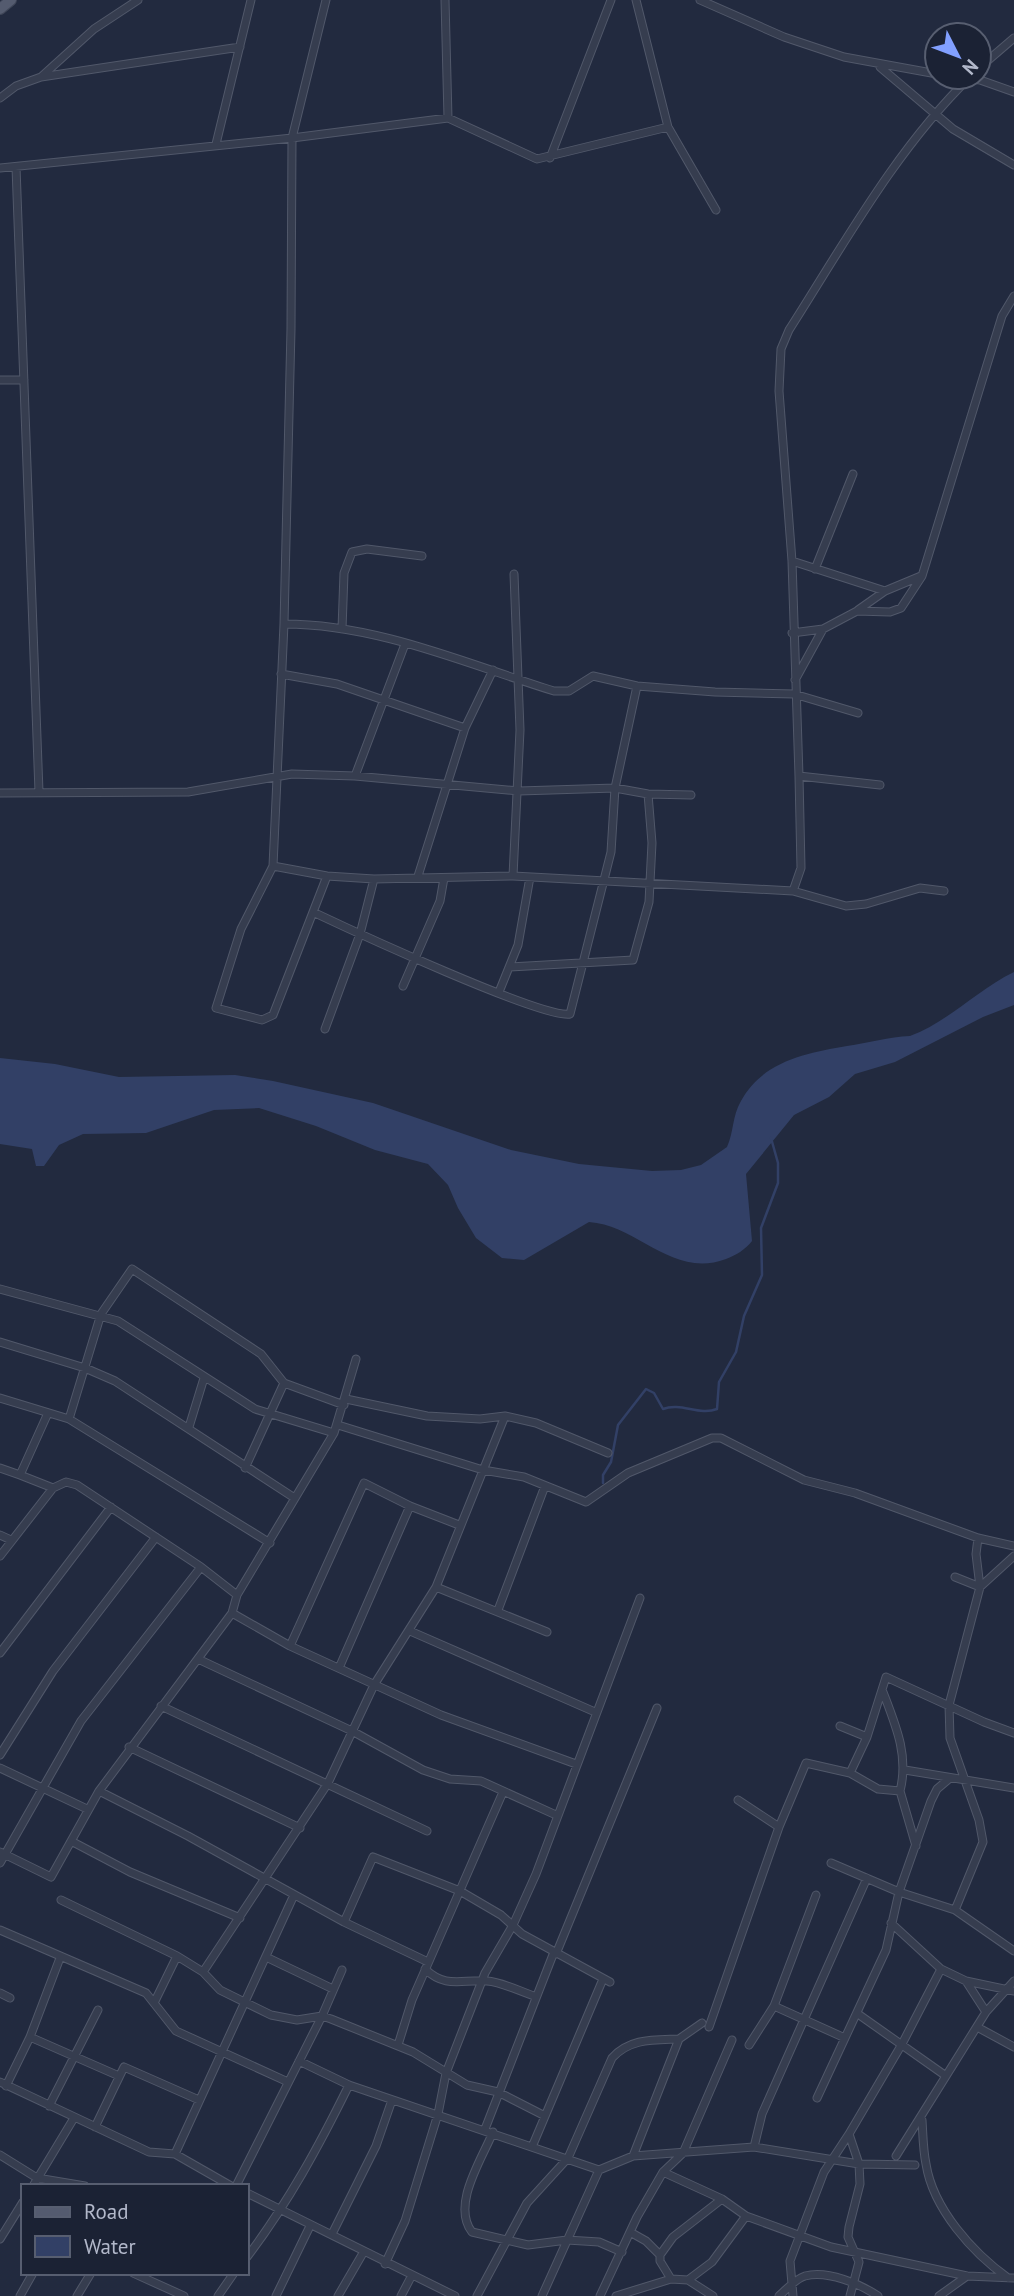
<svg xmlns="http://www.w3.org/2000/svg" width="1014" height="2296" font-family="'PT Sans',sans-serif">
	<style>
		.water { fill: #324066 }
		.lines { fill: none; stroke-linecap: round; stroke-linejoin: round }
		.stream { stroke: #324066; stroke-width: 2.5 }
		.minor-casing { stroke: #51586a; stroke-width: 9 }
		.primary-casing { stroke: #3f4658; stroke-width: 12 }
		.minor { stroke: #363d4f; stroke-width: 7 }
		.primary { stroke: #545b6f; stroke-width: 10 }
	</style>
	<rect width="100%" height="100%" fill="#222a3f"/>
	<!-- water -->
	<path class="water" d="M1014,972V1005L983,1017L895,1062L855,1074L829,1097L794,1115L746,1174L752,1241C745,1250 736,1255 726,1259C672,1279 638,1225 589,1222L524,1260L502,1258L476,1238L458,1208L448,1185L428,1164L375,1150L316,1126L259,1108L214,1110L146,1133L83,1134L59,1145L44,1166H36L32,1149L0,1144V1058L55,1064L119,1077L235,1075L273,1081L373,1103L511,1150L579,1164L652,1171L681,1170L701,1165L727,1147C734,1132 732,1116 741,1101C763,1061 806,1053 847,1046C868,1043 889,1037 910,1036C948,1022 977,990 1014,972Z"/>
	<g class="lines">
		<!-- stream -->
		<path class="stream" d="M603,1483V1475L611,1462L618,1425L646,1389L654,1393L663,1409C681,1402 699,1416 717,1409L719,1382L736,1352L744,1316L762,1275L761,1228L778,1183V1163L771,1138"/>
		<defs>
			<path id="minor" d="M326,0L292,138L291,329L284,624L273,866L241,929L216,1008L262,1020L273,1015L327,876
				M445,0L448,118
				M636,0L668,127L716,210
				M700,0L784,37L844,57L937,74
				M880,67L953,129L1014,165
				M979,68L1014,38
				M41,77L94,29L138,0
				M956,77L980,80L1014,92
				M0,98L16,86L41,77L240,47
				M216,144L251,0
				M550,158L611,0
				M16,167L39,792
				M0,168L292,138L448,118L537,159L668,127
				M0,380H24
				M792,561L885,591
				M815,569L853,474
				M858,610L885,591L921,576
				M284,624C377,624 467,664 554,691H569L593,676L637,686L715,692L794,694L858,713
				M342,629L344,573L352,552L367,549L422,556
				M792,633L823,629
				M281,674L337,684L465,728
				M795,680L823,629L857,611L890,612L901,608L922,576L1002,316L1014,296
				M355,776L405,644
				M799,776L880,785
				M0,793L188,792L292,774L355,776L519,791L615,788L648,794L691,795
				M273,866L327,876L374,879L513,876L793,891L846,906L866,904L920,888L944,891
				M418,876L465,728L493,670
				M513,876L520,730L514,574
				M793,891L801,868L799,776L792,561L779,391L781,349L789,330C844,244 896,149 970,77
				M315,913C351,930 543,1019 570,1014L611,852L615,788L637,686
				M510,967L633,960L649,902L652,843L648,794
				M403,986L440,901L444,878
				M499,992L518,945L530,877
				M325,1029L360,934L374,879
				M0,1289L118,1321L255,1409L334,1433
				M0,1342L85,1368L115,1381L293,1497
				M0,1398L69,1419L270,1543
				M346,1399L427,1416L480,1419L505,1416L536,1423L608,1453
				M69,1419L101,1314L132,1269L261,1354L284,1383L344,1405
				M338,1425L483,1470L524,1477L586,1502L628,1473L712,1438H721L804,1480L855,1493L978,1538L1014,1546
				M189,1427L204,1378
				M0,1468L20,1475L48,1413
				M245,1468L284,1383
				M53,1488L66,1482L77,1485L201,1567L237,1595
				M0,1535L11,1540
				M0,1556L53,1488L20,1475
				M955,1577L980,1587L1014,1556
				M436,1587L547,1632
				M498,1610L545,1486
				M232,1613L290,1646L441,1715L576,1764
				M410,1631L595,1712
				M290,1646L364,1483L410,1506L459,1525
				M0,1653L111,1507
				M198,1659L352,1731L423,1770L450,1779L481,1781L556,1815
				M339,1668L410,1506
				M883,1692C896,1726 909,1756 900,1791
				M161,1706L427,1831
				M840,1726L867,1737
				M129,1747L300,1828
				M0,1755L53,1671L156,1537
				M0,1768L87,1809
				M905,1770L1014,1788
				M850,1773L867,1737L886,1677L984,1722L1014,1733
				M99,1791L188,1836L344,1922L428,1962
				M738,1800L779,1827
				M71,1841L130,1872L240,1918
				M0,1852L51,1877L99,1791L232,1613L237,1595L334,1433L356,1359
				M0,1863L81,1721L201,1567
				M831,1863L899,1892L955,1910L1014,1951
				M61,1900L177,1956L203,1972L220,1990L271,2015L297,2020L322,2016L331,2019L413,2052L467,2085L498,2092L545,2116
				M955,1910L983,1842L979,1820L950,1738L949,1705L980,1587L976,1554L978,1538
				M344,1922L373,1857L460,1891L501,1915L522,1934L610,1982
				M891,1923L941,1969L966,1981L1014,1991
				M0,1930L146,1993L176,2031L288,2082
				M556,1954L657,1708
				M266,1957L333,1989
				M425,1969C446,1989 462,1979 487,1981C502,1982 519,1991 534,1996
				M203,1972L328,1783L374,1685L436,1587L505,1416
				M966,1981L986,2012
				M0,1993L10,1998
				M155,2001L177,1956
				M774,2006L845,2038
				M858,2014L946,2076
				M709,2027L779,1827L806,1763L850,1773L878,1789L900,1791L916,1846
				M977,2027L1014,2047
				M30,2037L119,2076
				M398,2045L412,2000L503,1792
				M749,2045L774,2006L816,1895
				M299,2061L349,2085L599,2170L633,2156L754,2147L762,2114L867,1878
				M0,2082L149,2152L175,2154L231,2186
				M6,2086L30,2037L60,1958
				M817,2098L886,1950L899,1892L931,1801L937,1789L950,1778
				M49,2106L98,2010
				M922,2120C923,2135 923,2150 926,2164C933,2209 973,2253 1008,2278
				M95,2127L124,2067L199,2100
				M485,2129L554,1952
				M493,2132C482,2159 451,2205 472,2232L528,2245L567,2240L599,2242L622,2252
				M532,2147L603,1979
				M754,2147L859,2164L915,2165
				M175,2154L294,1895
				M0,2155L37,2178L85,2186
				M633,2156L679,2039L702,2023
				M896,2156L986,2012L1014,1981
				M663,2172L722,2199L746,2216L831,2247L967,2276L1014,2278
				M33,2186L74,2118
				M236,2186L322,2016L342,1970
				M247,2193L455,2296
				M630,2232L646,2241L660,2255V2261L671,2279
				M332,2234L376,2146L392,2100
				M0,2239L23,2202
				M660,2255L673,2237L722,2199
				M247,2257C288,2203 319,2146 349,2085
				M385,2264L405,2221L438,2114L446,2073L485,1973L513,1925L536,1874L640,1598
				M133,2273L184,2296
				M688,2280L712,2262L746,2216
				M20,2296L33,2273
				M77,2296L91,2273
				M218,2296L234,2273
				M276,2296L310,2226
				M338,2296L363,2253
				M401,2296L411,2277
				M477,2296L527,2203L568,2158L612,2058C630,2038 654,2040 679,2039
				M542,2296L599,2170
				M600,2296L637,2217L663,2172L683,2153L732,2040
				M616,2296L671,2279L688,2280L713,2296
				M779,2296C787,2289 795,2279 805,2276C828,2270 860,2284 878,2296
				M793,2296L790,2261L824,2172L849,2134
				M850,2296L859,2262L848,2237L849,2227L860,2184L859,2164L849,2134L902,2044L941,1969
				M939,2296L967,2276"/>
			<path id="primary" d="M0,9L11,0"/>
		</defs>
		<!-- minor casing -->
		<use href="#minor" class="minor-casing"/>
		<!-- primary casing -->
		<use href="#primary" class="primary-casing"/>
		<!-- minor -->
		<use href="#minor" class="minor"/>
		<!-- primary -->
		<use href="#primary" class="primary"/>
	</g>
	<!-- legend -->
	<rect x="21" y="2184" width="228" height="91" fill="#1b2234" stroke="#575e70" stroke-width="2"/>
	<rect x="35" y="2207" width="35" height="10" fill="#545b6f" stroke="#575e70" stroke-width="2"/>
	<text x="84" y="2219" font-size="21" fill="#b2b8ca">Road</text>
	<rect x="35" y="2236" width="35" height="21" fill="#324066" stroke="#575e70" stroke-width="2"/>
	<text x="84" y="2254" font-size="21" fill="#b2b8ca">Water</text>
	<!-- north arrow -->
	<g transform="translate(958 56) rotate(132)"><circle r="33" fill="#1b2234" stroke="#575e70" stroke-width="2"/>
	<path d="M0-5L12 26L0 18L-12 26Z" fill="#82a0ff"/>
	<text y="-10" font-size="19" font-weight="bold" text-anchor="middle" fill="#b2b8ca">N</text>
	</g>
</svg>
